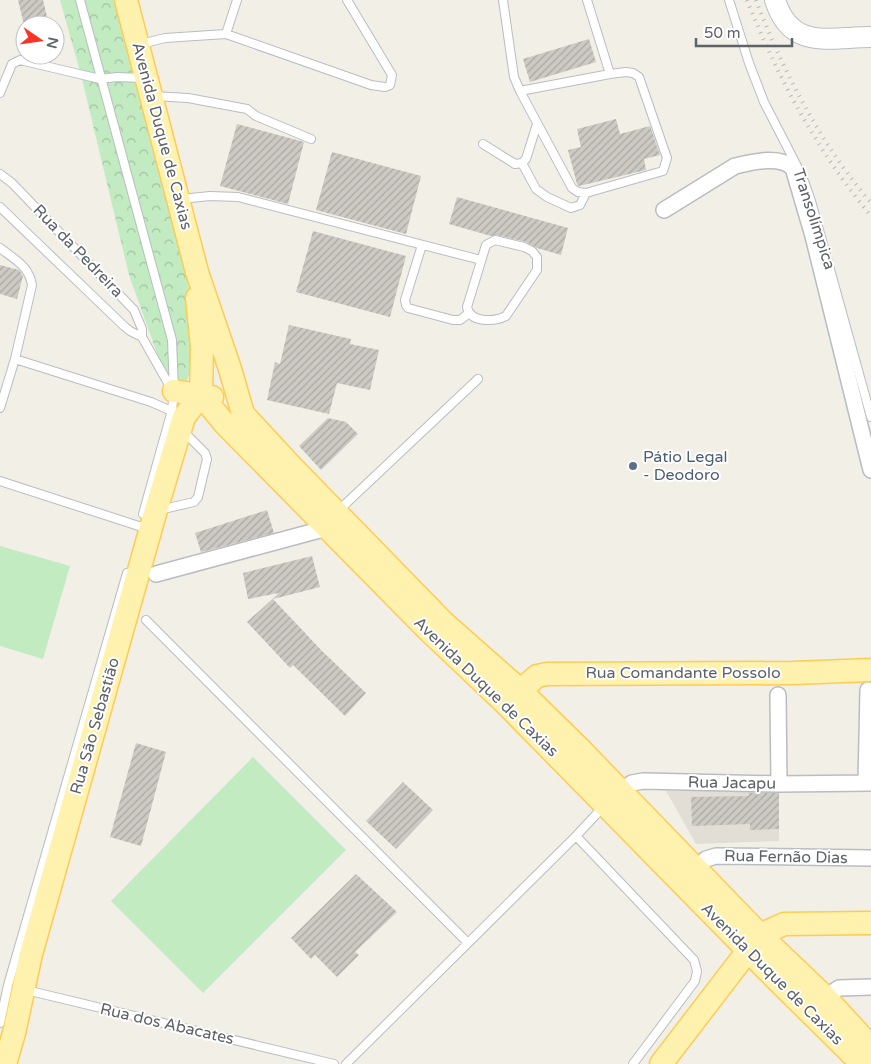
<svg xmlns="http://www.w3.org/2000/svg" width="871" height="1064" font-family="'Varela Round',sans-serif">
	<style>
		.education { fill: #e2ded5 }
		.park { fill: url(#park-crowns) }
		.garden { fill: #c2ebc2 }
		.building { fill: url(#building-hatch) }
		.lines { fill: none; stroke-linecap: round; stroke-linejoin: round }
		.lane-casing { stroke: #b9bdc1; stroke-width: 10 }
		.street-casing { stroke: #b9bdc1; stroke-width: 18 }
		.secondary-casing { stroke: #babec3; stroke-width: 22 }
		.primary-casing { stroke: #fecc53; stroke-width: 25 }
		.lane { stroke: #fff; stroke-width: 8 }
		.street { stroke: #fff; stroke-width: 15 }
		.secondary { stroke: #fff; stroke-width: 20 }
		.primary { stroke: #fff1ae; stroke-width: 22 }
		.rail { stroke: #b6b7b8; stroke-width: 4; stroke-dasharray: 1 6; stroke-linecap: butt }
		.service-dot { fill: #5c6f8a; stroke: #fff; stroke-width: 2 }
		.labels { text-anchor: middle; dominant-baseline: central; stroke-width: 4; stroke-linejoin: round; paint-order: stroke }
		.street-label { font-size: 16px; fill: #5e6368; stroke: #fff }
		.service-label { font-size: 16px; fill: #4e5e75; stroke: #fff; text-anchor: start }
	</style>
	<defs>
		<pattern id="park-crowns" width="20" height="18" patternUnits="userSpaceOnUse" patternTransform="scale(1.25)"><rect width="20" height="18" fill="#c2ebc2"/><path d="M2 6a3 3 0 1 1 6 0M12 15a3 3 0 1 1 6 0" fill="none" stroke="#a1c2a1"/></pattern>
		<pattern id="building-hatch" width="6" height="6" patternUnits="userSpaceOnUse" patternTransform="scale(1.25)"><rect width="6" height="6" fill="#cdcac4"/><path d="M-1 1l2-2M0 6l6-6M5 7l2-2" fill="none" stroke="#aaa8a3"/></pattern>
	</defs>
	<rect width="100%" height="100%" fill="#f2efe7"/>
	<!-- education -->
	<path class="education" d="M779,789V841L696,844L666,791Z"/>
	<!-- park -->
	<path class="park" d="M60,0H126L202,347L184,386L168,384L129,275L81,75Z"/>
	<!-- garden -->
	<path class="garden" d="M0,546L70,566L43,659L0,646Z
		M253,757L346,850L203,993L111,901Z"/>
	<!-- building -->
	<path class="building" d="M18,0H43L49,25H24Z
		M589,39L596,62L530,82L523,59Z
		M616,119L620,134L650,126L660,155L644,159L646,170L579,186L577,184L568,150L581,147L577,129Z
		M237,124L304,142L288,204L220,186Z
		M332,152L421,176L406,234L316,210Z
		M457,197L568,228L561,255L537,248L526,242L496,235L491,236L449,224Z
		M313,231L406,256L390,317L296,292Z
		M0,265L19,270L23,276L17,299L0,294Z
		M289,325L351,339L350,344L379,350L370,390L337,383L329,414L267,400L275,362L280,364Z
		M328,418L346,422L358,434L321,470L299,446Z
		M267,510L274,533L201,552L195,533Z
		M312,556L320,587L273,599L322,651L366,693L345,716L293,665L290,668L247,622L279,593L248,599L243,573Z
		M136,743L166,752L141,846L110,837Z
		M403,782L433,810L396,849L366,821Z
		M749,793H779V829L750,830V824L692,826L691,797L749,796Z
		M356,874L397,912L355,952L359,955L337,977L315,955L311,959L291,938Z"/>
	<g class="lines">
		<defs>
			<path id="lane" d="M80,0L172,340L174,391L172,410L143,514
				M503,0L514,77L520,91L572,188L578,192L586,193L663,171L667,158L639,77L633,73L626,72L610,74L520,91
				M587,0L610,74
				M729,0L749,63L764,102L798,168
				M226,34L237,0
				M141,44L165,38L226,34L371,85L385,87L390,85L392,75L347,0
				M0,93L12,64L20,60L100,79L117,77L143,78
				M153,96L188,98L247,109L256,116L311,139
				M483,144L515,164L522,163L526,159L537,124
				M522,163L536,189L547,197L571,208L580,205L586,193
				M0,174L12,183L134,310L142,329V337L172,390
				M804,181L811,201L871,417
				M181,199L210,196L238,197L481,260
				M0,207L124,326L130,331L142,337
				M495,240L524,247L532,251L537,257V270L506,316C494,322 470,323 467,307L486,245Z
				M422,245L405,300L406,305L408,308L453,320H460L468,314
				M0,248C14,259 29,266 32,285L15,359
				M0,408L15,359L151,402L176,413
				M0,481L148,529
				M159,510L194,502L198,497L207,459L205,453L183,431
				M338,511L478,379
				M146,620L468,943
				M576,836L694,960L697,971L695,981L633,1064
				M26,990L334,1064
				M0,1023L8,985L127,573
				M346,1064L576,836L604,806"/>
			<path id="street" d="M664,210L735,166C752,162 780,155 793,168L813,236L871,470
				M156,574L327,528
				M778,695L779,784
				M866,783L868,690
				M615,796L632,783L643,781L779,784L871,783
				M689,874L706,859L716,856L871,858
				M825,997L839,988L871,987"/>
			<path id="secondary" d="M775,0C791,51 829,37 871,37"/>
			<path id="primary" d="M126,0L197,272L230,369L243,414L292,467L444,623L520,690L580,749L760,935L825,997L871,1047
				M197,298L202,347L201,395L225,424L428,630L506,704L772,975L862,1064
				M174,391L212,397
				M509,701L537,676L547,674L793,673L871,670
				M5,1064L14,1033L31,954L156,510L184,417L201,395
				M661,1064L760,935L784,924L871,923"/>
		</defs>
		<!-- lane casing -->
		<use href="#lane" class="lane-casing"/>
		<!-- street casing -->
		<use href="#street" class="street-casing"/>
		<!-- secondary casing -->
		<use href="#secondary" class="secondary-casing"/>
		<!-- primary casing -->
		<use href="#primary" class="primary-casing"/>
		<!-- lane -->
		<use href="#lane" class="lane"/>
		<!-- street -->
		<use href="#street" class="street"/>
		<!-- secondary -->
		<use href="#secondary" class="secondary"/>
		<!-- primary -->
		<use href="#primary" class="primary"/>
		<!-- rail -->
		<path class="rail" d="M747,0C778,78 817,151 871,216
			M756,0C783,72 821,144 871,203"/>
	</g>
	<!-- markers -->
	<circle class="service-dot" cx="633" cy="466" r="5"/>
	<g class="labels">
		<!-- street labels -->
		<g class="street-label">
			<text transform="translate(162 136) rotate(75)">Avenida Duque de Caxias</text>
			<text transform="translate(814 219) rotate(72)">Transolímpica</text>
			<text transform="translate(78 251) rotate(46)">Rua da Pedreira</text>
			<text x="683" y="673">Rua Comandante Possolo</text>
			<text transform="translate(486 687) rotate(44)">Avenida Duque de Caxias</text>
			<text transform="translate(95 726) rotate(-74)">Rua São Sebastião</text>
			<text transform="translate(732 783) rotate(1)">Rua Jacapu</text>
			<text transform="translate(786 857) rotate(1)">Rua Fernão Dias</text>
			<text transform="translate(772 974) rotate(45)">Avenida Duque de Caxias</text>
			<text transform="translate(167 1024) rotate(13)">Rua dos Abacates</text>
		</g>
		<!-- service labels -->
		<g class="service-label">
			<text x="643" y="457">Pátio Legal<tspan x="643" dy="18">- Deodoro</tspan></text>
		</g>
	</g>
	<!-- north arrow -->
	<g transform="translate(40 40) rotate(103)"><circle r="24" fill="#ffffff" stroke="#bfc1c3"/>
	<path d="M0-4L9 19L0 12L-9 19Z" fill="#f93326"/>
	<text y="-8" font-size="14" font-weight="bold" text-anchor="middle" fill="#5e6368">N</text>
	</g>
	<!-- scale -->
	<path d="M696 38v8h96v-8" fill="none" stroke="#5e6368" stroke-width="2.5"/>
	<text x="704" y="38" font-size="15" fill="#5e6368" stroke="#ffffff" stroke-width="4" paint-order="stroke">50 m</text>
</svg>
